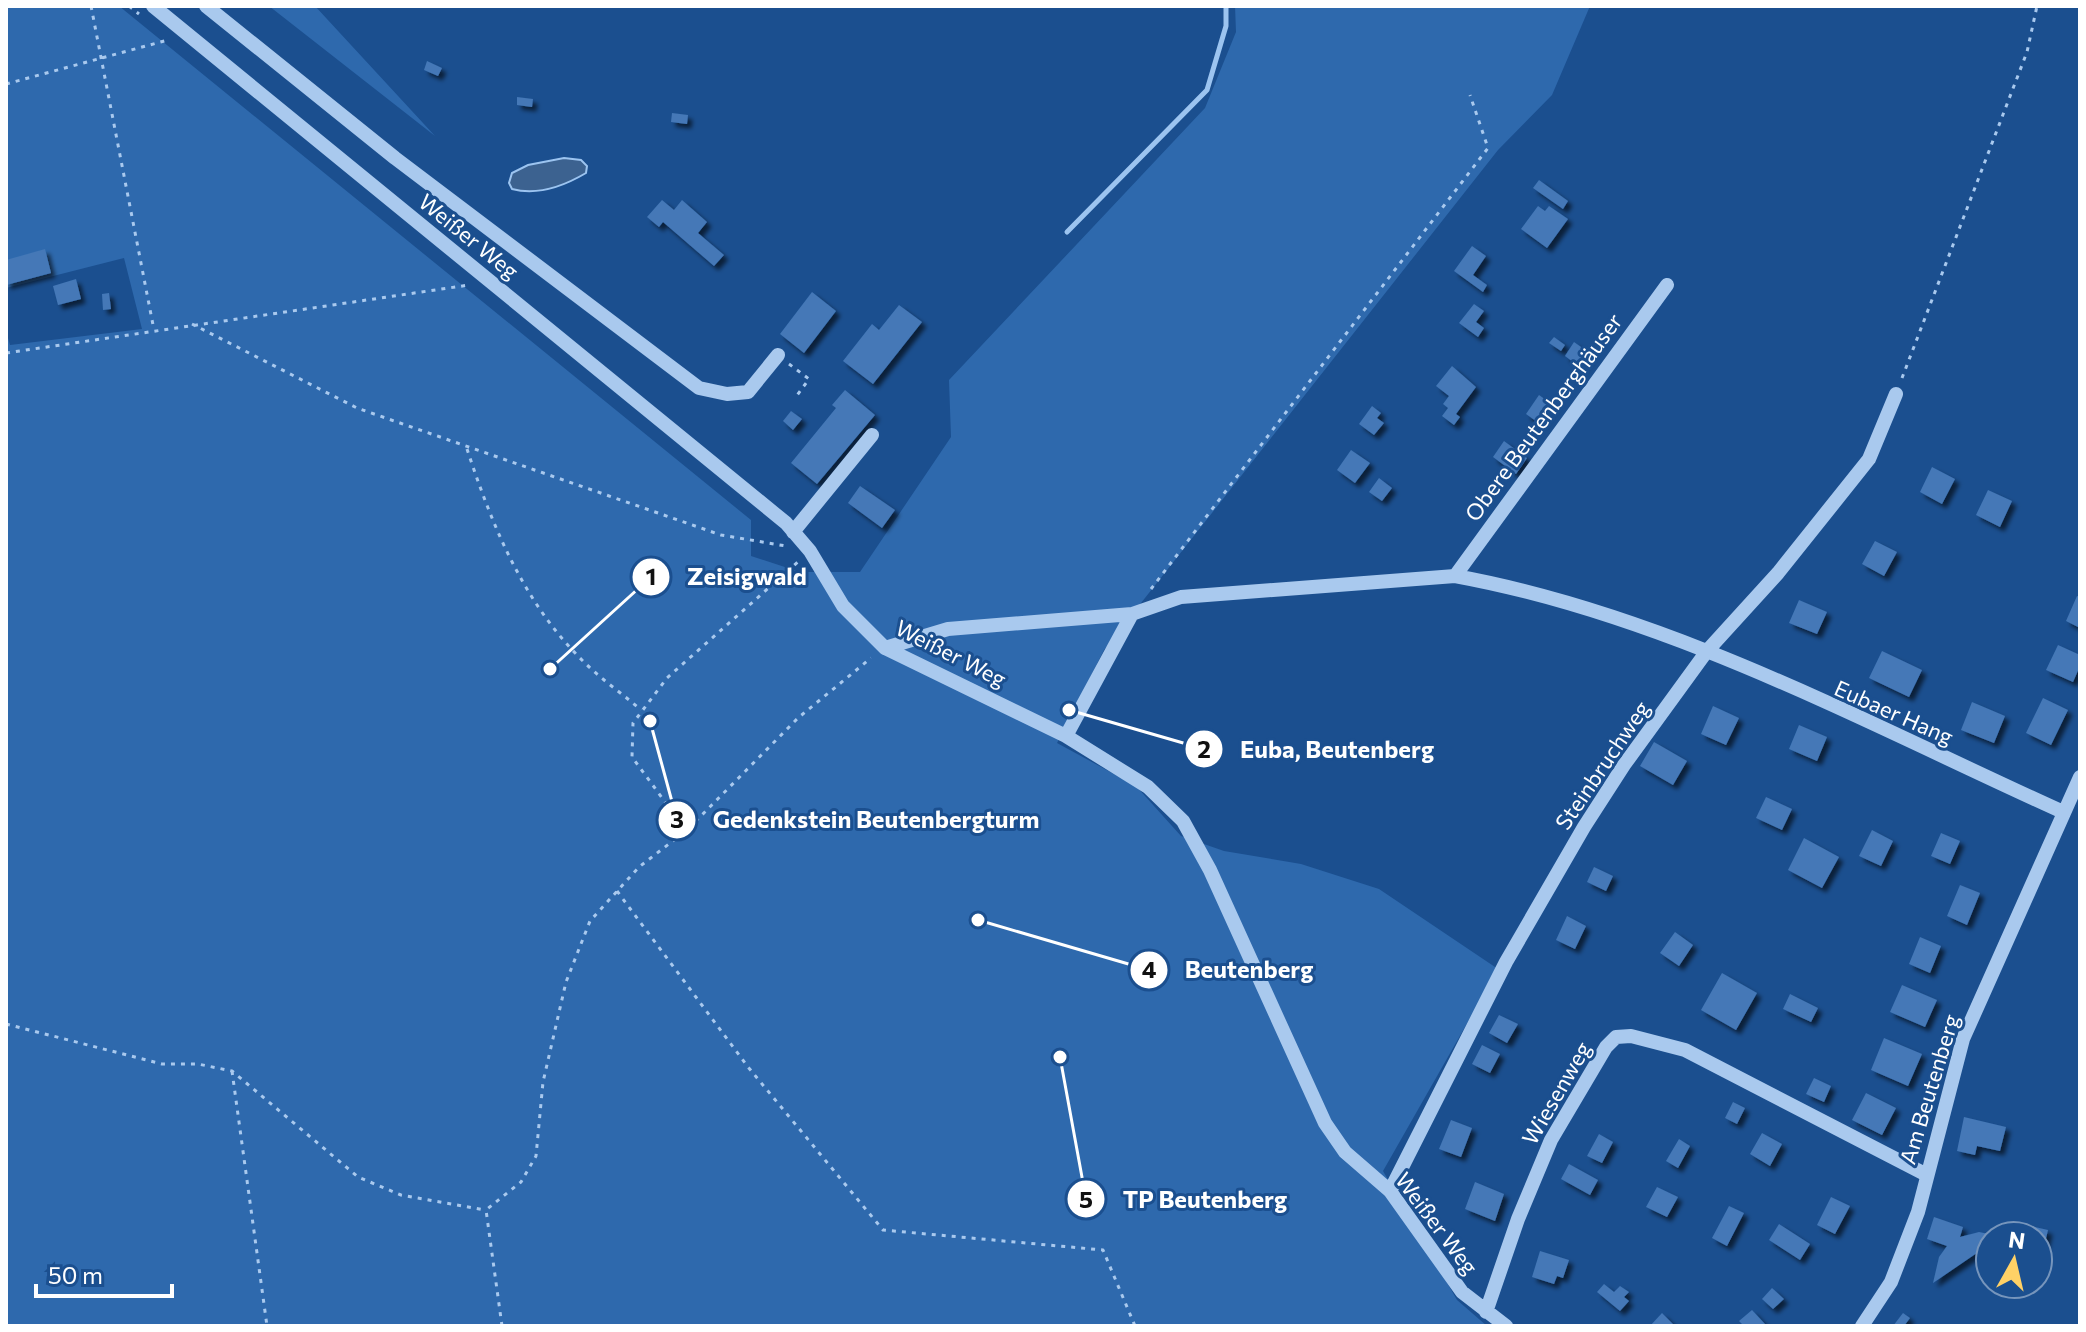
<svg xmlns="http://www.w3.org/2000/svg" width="2086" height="1332" font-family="Commissioner,sans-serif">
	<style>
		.green { fill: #2e69ad }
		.water { fill: #3c6290; stroke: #9cc4f0; stroke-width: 2 }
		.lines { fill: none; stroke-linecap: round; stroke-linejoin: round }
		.stream { stroke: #9cc4f0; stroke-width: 5 }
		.building { fill: #4478b7; filter: url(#shadow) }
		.path { stroke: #a9c9ee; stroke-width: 3; stroke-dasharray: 4 6; stroke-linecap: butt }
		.minor { stroke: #a9c9ee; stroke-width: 14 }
		.labels { text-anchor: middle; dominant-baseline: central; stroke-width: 6; stroke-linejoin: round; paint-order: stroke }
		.street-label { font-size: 22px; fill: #fff; stroke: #1b4f8f }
		.leader { fill: none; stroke: #fff; stroke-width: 3 }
		.callout-dot { fill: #fff; stroke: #1b4f8f; stroke-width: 3 }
		.mark-label { font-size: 24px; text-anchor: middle; font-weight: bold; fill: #111 }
		.callout-label { font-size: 24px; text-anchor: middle; font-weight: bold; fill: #fff; stroke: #1b4f8f; stroke-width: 6; stroke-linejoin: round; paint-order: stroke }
	</style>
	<defs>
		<filter id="shadow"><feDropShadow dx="4.5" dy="4.5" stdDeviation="2" flood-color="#0009"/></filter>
	</defs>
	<rect width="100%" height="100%" fill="#1b4f8f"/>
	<!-- green -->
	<path class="green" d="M6,6H119L751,520V556L800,572H860L951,437L949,380L1205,108L1236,32L1235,6H1590L1552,95L1498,150L1104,650L1057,743L1136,786L1181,836L1224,851L1301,864L1379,889L1498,969L1383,1171L1457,1300L1487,1326H6V331L10,345L142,329L124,258L6,288Z
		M269,6H315L435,136Z"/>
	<!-- water -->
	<path class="water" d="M564,158L581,160L587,166L586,173C564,186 538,196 512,189L509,183L512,173L528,165Z"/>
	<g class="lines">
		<!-- stream -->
		<path class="stream" d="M1067,232L1207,90L1226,26V6"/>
	</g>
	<!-- building -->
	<path class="building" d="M427,61L442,68L438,76L424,70Z
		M517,97L533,99L532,107L517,105Z
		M672,113L688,115L687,124L671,122Z
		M1539,180L1568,201L1563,209L1533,188Z
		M662,200L674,210L682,200L707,222L698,233L724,255L714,266L663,222L659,227L647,217Z
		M1538,206L1545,211L1549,206L1568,219L1547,248L1521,229Z
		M1472,246L1486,256L1473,275L1487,285L1483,292L1454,271Z
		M45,249L51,273L6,285V260Z
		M76,279L81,299L58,305L53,286Z
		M812,292L836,311L804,353L780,334Z
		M109,293L111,309L103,310L102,294Z
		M1474,304L1484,311L1476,322L1484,328L1478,337L1459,323Z
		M899,305L922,322L873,384L843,361L872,324L879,330Z
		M1554,337L1565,345L1561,351L1549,343Z
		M1574,342L1591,354L1581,368L1565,356Z
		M1452,366L1476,387L1456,414L1460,417L1454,425L1442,416L1448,408L1443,404L1449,396L1436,386Z
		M845,390L875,415L817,484L791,463L836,408L832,405Z
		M1539,395L1553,405L1540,424L1526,414Z
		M1372,406L1381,413L1377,418L1384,423L1374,435L1359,424Z
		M791,411L802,419L793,430L783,421Z
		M1504,441L1527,458L1516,474L1493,457Z
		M1351,450L1370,463L1355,483L1337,470Z
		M1932,467L1955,479L1942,504L1920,492Z
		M1379,478L1392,488L1382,501L1369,492Z
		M860,486L895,510L882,528L848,503Z
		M1988,490L2012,501L2000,527L1976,515Z
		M1875,541L1897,552L1884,576L1862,564Z
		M2077,596L2080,597V628L2066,621Z
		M1799,600L1827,612L1817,634L1789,623Z
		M2058,645L2080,655V666L2073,682L2046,670Z
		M1882,651L1922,670L1909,697L1869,678Z
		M2043,698L2068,710L2051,745L2026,733Z
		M1972,702L2005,716L1994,743L1961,730Z
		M1713,706L1739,718L1726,745L1701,734Z
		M1799,725L1827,737L1817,761L1789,749Z
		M1654,742L1687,761L1673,785L1640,766Z
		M1766,797L1792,809L1782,830L1756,818Z
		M1872,830L1893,841L1881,866L1859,856Z
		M1941,833L1960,841L1950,864L1931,856Z
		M1804,838L1839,857L1822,888L1788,870Z
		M1594,867L1613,876L1606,891L1587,882Z
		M1960,885L1980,893L1967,925L1947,916Z
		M1567,916L1586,926L1575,949L1556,940Z
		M1675,932L1693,945L1679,966L1660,953Z
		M1920,937L1941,946L1930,973L1909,964Z
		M1722,973L1757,993L1736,1030L1701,1010Z
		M1902,985L1937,1000L1925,1027L1890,1012Z
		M1790,994L1818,1008L1811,1022L1783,1009Z
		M1499,1015L1518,1024L1507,1043L1489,1033Z
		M1884,1038L1922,1054L1908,1086L1871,1070Z
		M1482,1045L1500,1054L1490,1073L1472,1064Z
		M1814,1078L1831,1086L1824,1102L1806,1094Z
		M1866,1093L1896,1108L1882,1135L1852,1120Z
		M1733,1102L1745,1108L1737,1124L1725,1118Z
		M1964,1117L2006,1127L2000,1151L1977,1146L1975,1155L1957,1151Z
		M1451,1120L1472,1128L1461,1157L1439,1149Z
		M1762,1133L1782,1144L1770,1166L1750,1154Z
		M1599,1134L1613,1142L1602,1163L1587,1156Z
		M1679,1139L1690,1146L1678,1168L1666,1161Z
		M1569,1164L1598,1180L1590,1195L1561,1179Z
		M1475,1182L1504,1194L1495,1221L1465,1209Z
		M1657,1187L1678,1197L1667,1217L1646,1207Z
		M1831,1197L1850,1206L1835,1234L1817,1225Z
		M1729,1206L1744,1213L1727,1246L1712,1238Z
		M1934,1217L1963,1227L1960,1237L1979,1232L1999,1236H1990V1244L1933,1283L1939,1257L1947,1246L1927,1239Z
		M1779,1224L1810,1244L1800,1260L1769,1240Z
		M2026,1225L2048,1230L2044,1247L2038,1246V1236H2024Z
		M1540,1251L1569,1260L1563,1278L1557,1276L1554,1284L1532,1277Z
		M1604,1284L1614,1292L1620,1286L1629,1292L1624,1297L1629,1301L1620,1311L1597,1292Z
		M1772,1288L1784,1299L1773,1309L1762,1299Z
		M1752,1310L1765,1324L1763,1326H1744L1739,1321Z
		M1662,1313L1675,1326H1650Z
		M1903,1313L1910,1318L1904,1326H1893Z"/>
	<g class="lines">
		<!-- path -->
		<path class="path" d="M91,6L154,330
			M129,6L139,14
			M6,84L168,40
			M192,324L357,408L721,535L786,546
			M6,353L469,285
			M789,364L809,379L795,398
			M1902,378L2027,52L2037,6
			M467,449C493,528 524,604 585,663C602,680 623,694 641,710
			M1151,589L1488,148L1470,95
			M685,829L632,757L633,723L667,678L799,561
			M617,891L748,1067L883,1230L1103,1250L1135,1326
			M6,1024L162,1064H198L232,1071L358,1177L401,1195L485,1210
			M232,1071L267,1326
			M502,1326L486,1210L521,1182L536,1156L543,1082L566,982L590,921L639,867L687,830L798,718L871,658"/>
		<!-- minor -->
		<path class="minor" d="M153,6L786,523L810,551L843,606L885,648L1066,736L1148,787L1183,821L1210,870L1325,1123L1345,1152L1390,1191L1462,1292L1506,1326
			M206,6L395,158L699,388L727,394L748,392L778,355
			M793,532L872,435
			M1455,576L1667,285
			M885,648L948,629L1132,614L1181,597L1455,576C1669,615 1866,723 2063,812
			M1066,736L1132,614
			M1390,1191L1506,962L1584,827L1624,765L1707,651L1778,573L1869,459L1896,394
			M1486,1312L1518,1219L1551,1140L1606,1047L1616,1037L1631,1036L1685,1050L1925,1174
			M1862,1326L1891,1282L1918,1212L1963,1039L2080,777"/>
	</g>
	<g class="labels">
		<!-- street labels -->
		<g class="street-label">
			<text transform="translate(469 236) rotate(39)">Weißer Weg</text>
			<text transform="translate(1543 417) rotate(-54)">Obere Beutenberghäuser</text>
			<text transform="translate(951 653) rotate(27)">Weißer Weg</text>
			<text transform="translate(1894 712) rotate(24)">Eubaer Hang</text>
			<text transform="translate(1602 765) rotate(-56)">Steinbruchweg</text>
			<text transform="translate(1929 1089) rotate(-73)">Am Beutenberg</text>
			<text transform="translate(1556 1093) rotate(-60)">Wiesenweg</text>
			<text transform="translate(1437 1223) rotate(53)">Weißer Weg</text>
		</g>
	</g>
	<!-- callouts -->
	<path class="leader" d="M550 669L651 577M1069 710L1204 749M650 721L677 820M978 920L1149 970M1060 1057L1086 1199"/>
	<g class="callout-dot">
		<circle cx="550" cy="669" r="8"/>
		<circle cx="1069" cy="710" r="8"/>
		<circle cx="650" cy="721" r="8"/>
		<circle cx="978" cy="920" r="8"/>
		<circle cx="1060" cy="1057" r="8"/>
		<circle cx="651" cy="577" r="20"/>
		<circle cx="1204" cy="749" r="20"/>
		<circle cx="677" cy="820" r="20"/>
		<circle cx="1149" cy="970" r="20"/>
		<circle cx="1086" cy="1199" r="20"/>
	</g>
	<g class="mark-label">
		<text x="651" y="585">1</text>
		<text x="1204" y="758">2</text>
		<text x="677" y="828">3</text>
		<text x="1149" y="978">4</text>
		<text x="1086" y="1208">5</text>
	</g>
	<g class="callout-label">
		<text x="747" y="585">Zeisigwald</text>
		<text x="1337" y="758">Euba, Beutenberg</text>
		<text x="876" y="828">Gedenkstein Beutenbergturm</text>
		<text x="1249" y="978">Beutenberg</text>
		<text x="1205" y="1208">TP Beutenberg</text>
	</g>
	<!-- border -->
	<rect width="2086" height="1332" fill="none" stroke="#ffffff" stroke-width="16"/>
	<!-- north arrow -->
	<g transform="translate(2014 1260) rotate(8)"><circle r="38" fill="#1b4f8f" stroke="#7695bc" stroke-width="2"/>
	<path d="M0-6L14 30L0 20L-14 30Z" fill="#ffd166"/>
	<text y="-12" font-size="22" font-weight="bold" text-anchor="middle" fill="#ffffff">N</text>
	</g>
	<!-- scale -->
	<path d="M36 1284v12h136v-12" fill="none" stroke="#ffffff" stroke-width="4"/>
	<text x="48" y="1284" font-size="24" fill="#ffffff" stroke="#1b4f8f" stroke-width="6" paint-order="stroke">50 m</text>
</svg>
